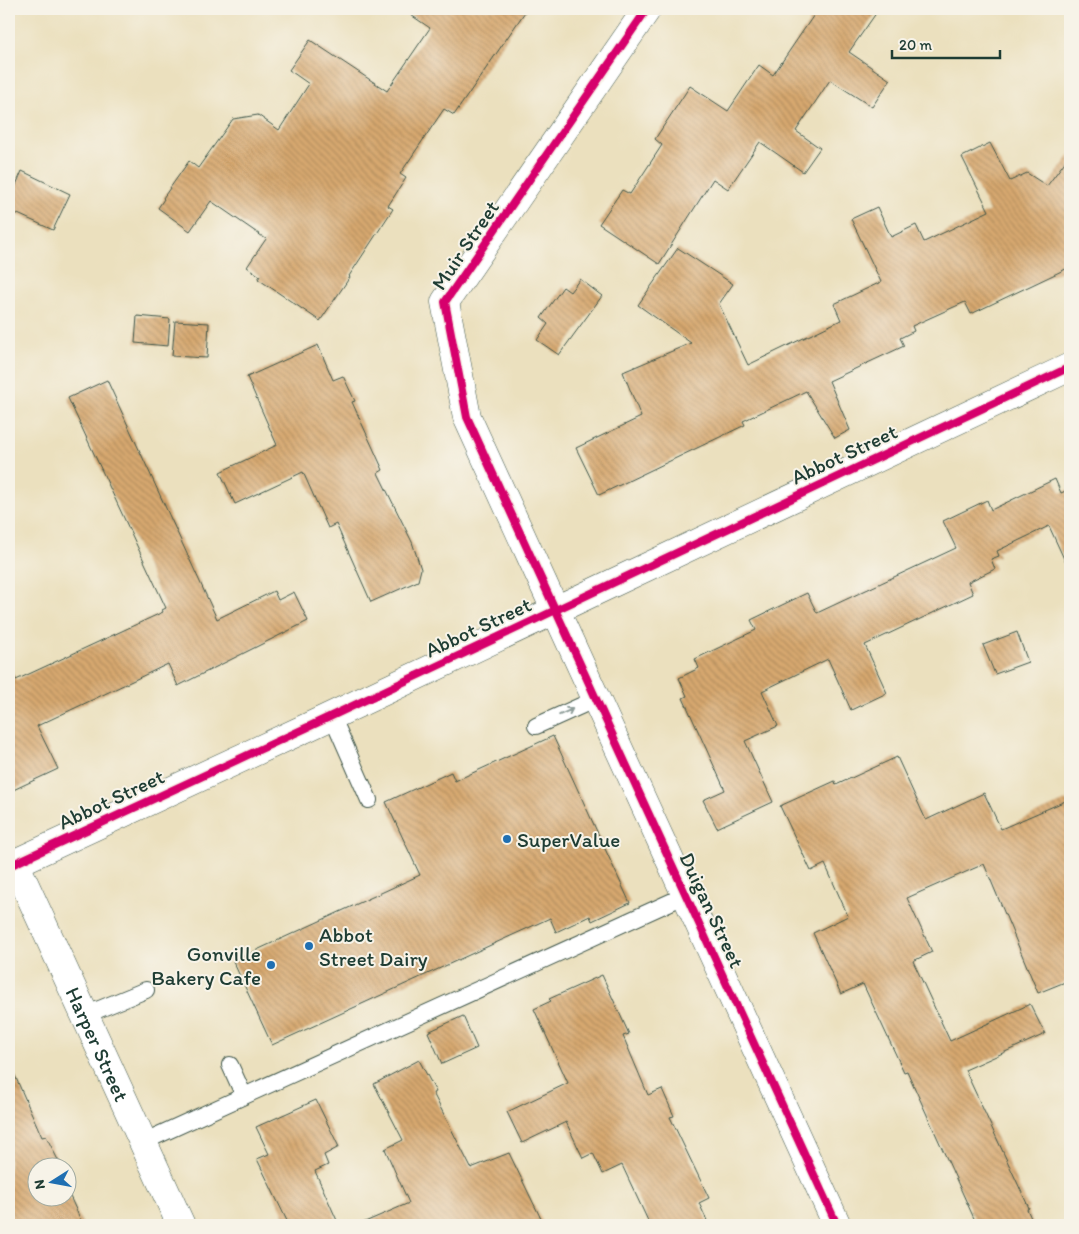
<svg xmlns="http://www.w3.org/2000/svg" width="1079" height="1234" font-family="Itim,sans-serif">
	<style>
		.building { fill: url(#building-back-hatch) }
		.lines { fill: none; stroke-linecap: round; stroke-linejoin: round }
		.service-casing { stroke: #3e5549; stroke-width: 18 }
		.minor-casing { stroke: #3e5549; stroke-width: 29 }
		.tertiary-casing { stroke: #3e5549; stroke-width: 29 }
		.service { stroke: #fff; stroke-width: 16 }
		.minor { stroke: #fff; stroke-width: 28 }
		.tertiary { stroke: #fff; stroke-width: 28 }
		.cycleway-casing { stroke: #f7f3e8; stroke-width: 11 }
		.cycleway { stroke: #d6006c; stroke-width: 8 }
		.oneway { stroke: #8f9e9a }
		.poi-dot { fill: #1f6fb2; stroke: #f7f3e8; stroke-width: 2 }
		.labels { text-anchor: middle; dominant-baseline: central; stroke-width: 4; stroke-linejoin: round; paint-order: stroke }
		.street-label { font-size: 21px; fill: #1f3d34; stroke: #f7f3e8 }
		.poi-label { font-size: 21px; fill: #1f3d34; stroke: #f7f3e8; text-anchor: start }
	</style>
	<defs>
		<pattern id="building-back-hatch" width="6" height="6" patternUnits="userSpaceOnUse" patternTransform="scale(1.25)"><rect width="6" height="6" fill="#d7a86f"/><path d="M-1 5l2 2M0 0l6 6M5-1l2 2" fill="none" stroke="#ae8a5c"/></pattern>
	</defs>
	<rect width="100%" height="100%" fill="#f7f3e8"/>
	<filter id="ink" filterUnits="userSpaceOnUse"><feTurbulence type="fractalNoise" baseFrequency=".02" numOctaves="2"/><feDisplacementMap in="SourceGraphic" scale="10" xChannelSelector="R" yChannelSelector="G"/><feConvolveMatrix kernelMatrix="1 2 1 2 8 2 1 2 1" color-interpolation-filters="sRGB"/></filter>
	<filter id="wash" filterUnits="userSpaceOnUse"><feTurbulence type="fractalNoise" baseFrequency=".0096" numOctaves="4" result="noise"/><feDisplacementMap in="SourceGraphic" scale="20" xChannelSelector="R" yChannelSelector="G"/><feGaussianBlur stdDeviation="1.12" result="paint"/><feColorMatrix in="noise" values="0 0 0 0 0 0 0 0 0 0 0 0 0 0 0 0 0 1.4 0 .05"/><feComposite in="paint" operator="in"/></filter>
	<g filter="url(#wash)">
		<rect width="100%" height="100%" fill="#ebe0be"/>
		<g id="blocks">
			<!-- building -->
			<path class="building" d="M402,9H527L454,115L444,109L400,174L406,178L388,206L393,209L349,276L350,277L320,321L258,279L260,276L247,267L266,239L211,201L190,231L158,208L164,199L163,198L189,161L198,168L233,119L258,115L279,130L309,84L289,70L310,40L387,91L430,28Z
				M818,9H879L849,52L890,80L872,107L830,80L796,131L820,148L803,172L760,142L728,189L713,179L659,264L599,224L622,190L630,194L662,145L655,139L690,86L728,111L759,65L773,75Z
				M990,143L1010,181L1027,173L1047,186L1070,155V267L971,314L965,302L912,326L914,331L900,338L904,346L829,381L850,430L835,438L806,391L743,421L745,425L599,495L576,448L641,417L623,372L691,343L638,305L678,248L733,284L719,304L748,365L841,320L834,304L881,282L851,219L877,207L891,237L916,225L924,242L989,211L962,157Z
				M22,171L70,194L53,230L9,210V201Z
				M580,279L602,296L559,355L537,340L548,324L541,318L563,287L570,292Z
				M137,316L170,319L168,346L135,343Z
				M175,321L209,323L207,358L172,356Z
				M318,345L333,380L343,376L355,401L352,402L383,470L378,473L412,542L421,569L418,581L371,602L336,524L328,528L303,472L235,504L220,472L277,445L247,377Z
				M107,380L217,619L274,591L278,600L294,592L308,621L178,686L168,664L37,726L58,769L9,792V665L16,680L163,612L162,610L166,608L68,398Z
				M1055,479L1061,493L1070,489V572L1049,526L997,551L999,556L991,559L995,569L968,582L973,594L865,645L887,693L851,710L828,659L762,691L778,726L745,741L773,802L717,828L703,800L725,790L683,698L687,696L679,678L699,668L695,659L756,630L751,620L807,593L817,613L956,548L943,521L987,500L991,510Z
				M1017,632L1028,662L995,674L983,645Z
				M553,736L630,903L592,921L590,916L556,932L550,918L272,1045L233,961L420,875L386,802L451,772L455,781Z
				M897,757L926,820L984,793L1001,829L1070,799V980L1038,993L984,864L907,898L932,952L913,961L950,1041L1030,1004L1045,1034L965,1070L1029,1208L1027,1209L1034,1225H977L907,1071L904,1072L863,984L841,994L813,933L848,916L825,864L811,871L780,806L835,781L836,785Z
				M602,975L629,1034L623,1036L648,1095L662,1089L674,1116L670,1117L709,1198L699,1203L709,1225H650L622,1165L603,1174L593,1153L583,1158L566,1122L522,1143L507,1112L568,1083L534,1009L551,1001L549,999Z
				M463,1016L477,1048L442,1064L428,1032Z
				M419,1060L436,1092L433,1093L471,1168L509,1153L544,1225H358L409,1203L385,1149L403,1140L374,1084Z
				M9,1062L42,1137L46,1136L61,1166H38V1196H68V1192L83,1225H9Z
				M316,1100L339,1147L324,1155L328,1165L315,1171L339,1225H289L257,1159L269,1154L256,1127Z"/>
		</g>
	</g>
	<g filter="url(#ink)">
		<use href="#blocks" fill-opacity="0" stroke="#3e5549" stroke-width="1"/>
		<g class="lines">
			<defs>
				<path id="service" d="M332,716L369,800
					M536,726L596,699
					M85,1015L146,990
					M230,1065L244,1096
					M143,1142L686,895"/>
				<g id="minor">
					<path d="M647,9L445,302L467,417L837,1225"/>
					<path id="s1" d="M15,863L181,1225"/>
				</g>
				<path id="tertiary" d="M9,866L306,728L1070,367"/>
			</defs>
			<!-- service casing -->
			<use href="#service" class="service-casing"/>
			<!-- minor casing -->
			<use href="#minor" class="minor-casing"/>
			<!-- tertiary casing -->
			<use href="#tertiary" class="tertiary-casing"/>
			<!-- service -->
			<use href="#service" class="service"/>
			<!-- minor -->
			<use href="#minor" class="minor"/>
			<!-- tertiary -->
			<use href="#tertiary" class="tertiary"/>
			<defs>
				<path id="cycleway" d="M647,9L445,302L467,417L837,1225
					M9,866L306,728L1070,367"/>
			</defs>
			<!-- cycleway casing -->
			<use href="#cycleway" class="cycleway-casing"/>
			<!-- cycleway -->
			<use href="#cycleway" class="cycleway"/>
		</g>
		<!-- one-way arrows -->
		<defs><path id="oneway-shaft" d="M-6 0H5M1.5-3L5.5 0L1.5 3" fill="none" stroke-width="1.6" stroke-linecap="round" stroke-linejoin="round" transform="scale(1.25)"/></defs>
		<use class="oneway" href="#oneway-shaft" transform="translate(566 712) rotate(-25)"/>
	</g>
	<!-- markers -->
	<g class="poi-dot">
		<circle cx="507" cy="839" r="5"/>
		<circle cx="309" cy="946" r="5"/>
		<circle cx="271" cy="965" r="5"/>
	</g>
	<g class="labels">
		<!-- street labels -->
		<g class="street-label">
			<text transform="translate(465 245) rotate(-56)">Muir Street</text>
			<text transform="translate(844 454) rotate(-25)">Abbot Street</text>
			<text transform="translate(478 627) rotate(-25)">Abbot Street</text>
			<text transform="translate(111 799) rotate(-25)">Abbot Street</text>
			<text transform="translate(712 910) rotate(65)">Duigan Street</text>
			<text stroke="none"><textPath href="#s1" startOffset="199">Harper Street</textPath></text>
		</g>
		<!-- poi labels -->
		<g class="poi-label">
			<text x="517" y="839">SuperValue</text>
			<text x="319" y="934">Abbot<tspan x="319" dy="24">Street Dairy</tspan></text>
			<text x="261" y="953" text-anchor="end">Gonville<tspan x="261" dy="24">Bakery Cafe</tspan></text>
		</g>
	</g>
	<!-- margin -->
	<rect width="1079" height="1234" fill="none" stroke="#f7f3e8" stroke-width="30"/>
	<!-- north arrow -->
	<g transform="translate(52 1182) rotate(259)"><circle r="24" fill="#f7f3e8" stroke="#a1aaa0"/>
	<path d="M0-4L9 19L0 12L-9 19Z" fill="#1f6fb2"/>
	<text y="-8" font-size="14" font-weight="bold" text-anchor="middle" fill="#1f3d34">N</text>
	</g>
	<!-- scale -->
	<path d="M892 50v8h108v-8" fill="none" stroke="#1f3d34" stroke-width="2.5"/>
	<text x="899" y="50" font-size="15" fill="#1f3d34" stroke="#f7f3e8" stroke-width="4" paint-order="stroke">20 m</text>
</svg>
